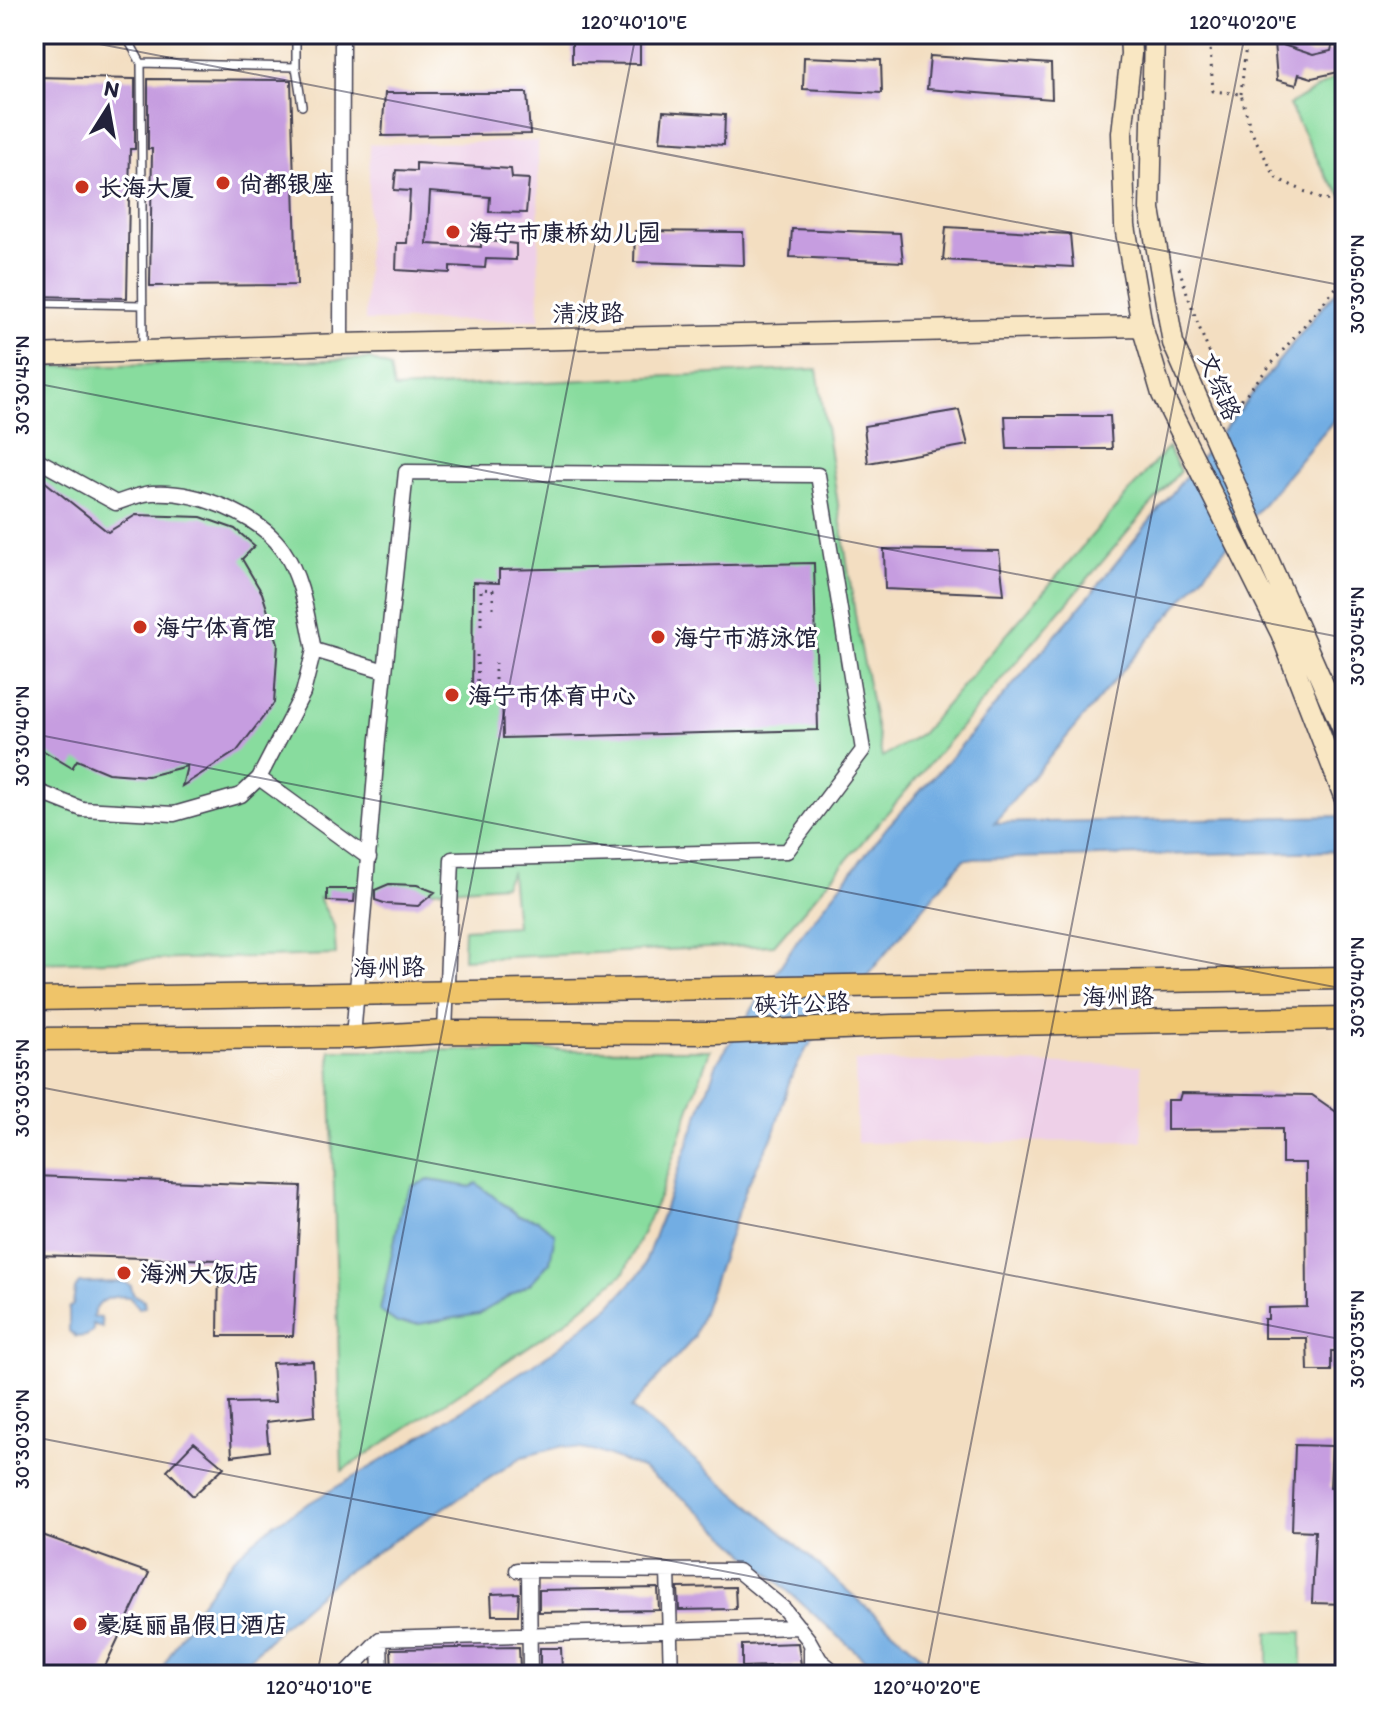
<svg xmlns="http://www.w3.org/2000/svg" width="1379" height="1709" font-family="Itim,'LXGW WenKai TC',sans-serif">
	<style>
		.built { fill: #eed0e8 }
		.green { fill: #88dc9e; stroke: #557f6c; stroke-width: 2 }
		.water { fill: #72ade3; stroke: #4a688f; stroke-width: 2 }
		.building { fill: #c69de0 }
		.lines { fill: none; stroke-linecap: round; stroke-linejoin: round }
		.lane-casing { stroke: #413e4f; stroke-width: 10 }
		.street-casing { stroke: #413e4f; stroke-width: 17 }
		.secondary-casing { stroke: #413e4f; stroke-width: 23 }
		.primary-casing { stroke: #413e4f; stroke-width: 25 }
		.path { stroke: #413e4f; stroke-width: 3; stroke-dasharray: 2 6; stroke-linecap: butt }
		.lane { stroke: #fff; stroke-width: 7 }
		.street { stroke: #fff; stroke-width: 14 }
		.secondary { stroke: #f9e7c3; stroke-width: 20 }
		.primary { stroke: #efc469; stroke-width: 22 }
		.ticks { fill: none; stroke: #22223b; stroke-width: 2; stroke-opacity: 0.45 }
		.poi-dot { fill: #c8321e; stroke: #fff; stroke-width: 3 }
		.labels { text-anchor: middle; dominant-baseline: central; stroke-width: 6; stroke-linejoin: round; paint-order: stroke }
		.poi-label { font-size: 24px; font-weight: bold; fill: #22223b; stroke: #fff; text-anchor: start }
		.street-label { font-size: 24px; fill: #22223b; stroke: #fff }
		.neatline { fill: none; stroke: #22223b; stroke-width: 3 }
		.ticks-label { font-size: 20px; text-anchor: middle; fill: #22223b }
	</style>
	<rect width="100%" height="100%" fill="#fff"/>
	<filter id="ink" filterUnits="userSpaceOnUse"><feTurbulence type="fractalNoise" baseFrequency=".0125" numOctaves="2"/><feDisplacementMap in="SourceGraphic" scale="16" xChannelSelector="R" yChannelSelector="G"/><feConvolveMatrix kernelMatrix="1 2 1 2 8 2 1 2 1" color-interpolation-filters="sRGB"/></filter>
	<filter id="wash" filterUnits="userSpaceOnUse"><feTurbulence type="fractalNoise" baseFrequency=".006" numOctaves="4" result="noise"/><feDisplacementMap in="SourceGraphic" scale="32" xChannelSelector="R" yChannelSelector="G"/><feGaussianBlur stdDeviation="1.8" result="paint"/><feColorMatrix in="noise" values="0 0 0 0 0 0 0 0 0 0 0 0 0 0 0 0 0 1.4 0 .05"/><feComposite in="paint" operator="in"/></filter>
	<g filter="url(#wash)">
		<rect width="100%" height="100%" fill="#f3dec1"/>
		<!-- built -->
		<path class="built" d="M538,141L539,320L365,321L370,144Z
			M855,1061L1141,1065L1142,1141L857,1143Z"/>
		<!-- green -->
		<path class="green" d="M1345,72V199L1326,176L1289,105Z
			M370,359L390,368L394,389L817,369L858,633L882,757L922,733L1168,447L1180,471L774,945L463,959L464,929L516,926L511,873L504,885L319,898L334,926L336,955L34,963V367Z
			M330,1050H710L660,1195L624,1273L564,1323L342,1471Z
			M1268,1632H1302V1675H1268Z"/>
		<!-- water -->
		<path class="water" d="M1345,282V407L994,823L1345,816V851L964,859L807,1048L790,1079L773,1136L747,1186L694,1338L631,1408L762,1515L943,1675H882L687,1501L641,1468L598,1452L563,1446L522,1457L341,1575L283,1625L247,1661L237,1675H158L197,1608L235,1557L275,1523L398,1451L552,1352L610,1306L642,1271L717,1063L798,939L888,826L947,762L1090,595L1323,306Z
			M429,1180L471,1187L476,1183L519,1216L538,1220L555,1234L550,1262L530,1284L479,1314L419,1324L397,1323L380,1311L402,1205L412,1186Z
			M124,1282L131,1286L133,1294L144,1300L145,1307L139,1308L129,1297C112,1295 97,1299 93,1317L101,1318L102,1328L93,1324V1331L86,1336L76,1337L69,1331V1308L73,1305L75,1289L79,1283Z"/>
		<g id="blocks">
			<!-- building -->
			<path class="building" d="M572,34H640V64L572,63Z
				M1335,34H1345L1343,71L1312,78L1299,74L1296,85L1277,80L1274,42L1313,55L1331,51Z
				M930,56L1051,64L1052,99L927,89Z
				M804,57L881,60L882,93L803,89Z
				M34,77L135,79V149H130L127,298L34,296Z
				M148,79L291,80L297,285L150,286L152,149H148Z
				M385,93H527L530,134L382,136Z
				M663,111L725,115L724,145L660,141Z
				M416,163L511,169L512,178L529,179L526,213L489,212L490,197L430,192L427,244L481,247V240L516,244V260L486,259L485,268L450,266V273L396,270L397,243H407L410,191L394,190L396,170L416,171Z
				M946,227L1070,234L1073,267L943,260Z
				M792,229L900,233L903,262L790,257Z
				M635,231L743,232L744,265L634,262Z
				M959,410L968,445L868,463L864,426Z
				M1005,416H1110L1112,449H1007Z
				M34,473L108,532L136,515L201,517L235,529L255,546L242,559L262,593L278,643L274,703L237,751L182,786L187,766L148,776L108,773L77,760L72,768L34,745Z
				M884,549L999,551L1004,594L885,589Z
				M814,563L818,730L503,738L502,691L472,692L473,582L499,583V570Z
				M389,884L417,885L435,892L418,906L387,904L375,900V890Z
				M327,889H355L354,902L327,901Z
				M1181,1093L1312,1095L1345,1118V1351H1331V1371H1308L1307,1338H1264V1319H1268V1308L1307,1307L1306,1163H1282V1129L1167,1130V1100H1179Z
				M34,1176L301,1186L293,1336H218L219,1260L34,1255Z
				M313,1361L315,1416L266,1422L269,1451L232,1456L229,1403L275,1402L272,1363Z
				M194,1442L224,1467L193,1496L167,1470Z
				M1295,1445L1332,1446L1330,1487L1345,1488V1604L1312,1603L1315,1531L1292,1530Z
				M34,1532L149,1573L101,1675H34Z
				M735,1587L736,1609L679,1610L678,1588Z
				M658,1588L659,1610L539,1612V1590Z
				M519,1593L518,1615H492L491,1594Z
				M798,1643L801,1665L742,1667V1645Z
				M519,1647L520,1669L392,1671L391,1649Z
				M540,1648H561L562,1670H540Z"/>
		</g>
	</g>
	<g filter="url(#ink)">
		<use href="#blocks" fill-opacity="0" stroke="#413e4f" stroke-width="2"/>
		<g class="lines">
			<defs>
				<path id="lane" d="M125,34L141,63L143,349
					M296,34V67L302,106
					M141,63L296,67
					M34,303L143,305"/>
				<path id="street" d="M341,344L342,34
					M34,458L116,503C127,499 140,494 152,493C195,490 258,514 283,550C303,579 307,617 314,650L385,671
					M259,778L303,693L314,650
					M34,790L82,809L174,814L241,795L259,778L369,858
					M353,1037L378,739L406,472L818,475L863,750L787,851L452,859L445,1032
					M517,1570L738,1571L784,1609L808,1639L820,1660L838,1675
					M529,1570L530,1675
					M668,1571L671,1675
					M380,1639L381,1675
					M811,1649V1675
					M345,1675L380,1639L799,1627"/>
				<path id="secondary" d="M1130,34L1131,54L1122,133L1125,226L1142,326L1162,394L1281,633L1345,799
					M1154,34L1150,209L1173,343L1345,734
					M34,355L341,344L1142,326"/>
				<path id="primary" d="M34,999L1345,978
					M34,1039L353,1037L445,1032L714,1033L892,1026L1345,1018"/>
			</defs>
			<!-- lane casing -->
			<use href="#lane" class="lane-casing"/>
			<!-- street casing -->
			<use href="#street" class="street-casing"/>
			<!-- secondary casing -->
			<use href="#secondary" class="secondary-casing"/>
			<!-- primary casing -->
			<use href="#primary" class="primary-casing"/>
			<!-- path -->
			<path class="path" d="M1209,34L1213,91L1241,94L1251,131L1276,178L1325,201L1345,194
				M1241,94L1247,34
				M1179,268C1194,316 1211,362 1235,407L1345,277
				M481,625V589L493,590V612
				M477,655L478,687H495V663"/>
			<!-- lane -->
			<use href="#lane" class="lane"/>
			<!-- street -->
			<use href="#street" class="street"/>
			<!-- secondary -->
			<use href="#secondary" class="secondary"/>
			<!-- primary -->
			<use href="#primary" class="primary"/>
		</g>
	</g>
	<!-- ticks -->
	<path class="ticks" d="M48,34L1345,286M34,383L1345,638M34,734L1345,989M34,1086L1345,1340M34,1437L1258,1675M317,1675L636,34M926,1675L1245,34"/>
	<!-- markers -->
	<g class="poi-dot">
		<circle cx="223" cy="183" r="8"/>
		<circle cx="82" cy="187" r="8"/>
		<circle cx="453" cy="232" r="8"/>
		<circle cx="140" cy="627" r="8"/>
		<circle cx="658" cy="637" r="8"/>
		<circle cx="452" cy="695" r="8"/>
		<circle cx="124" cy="1273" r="8"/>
		<circle cx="80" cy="1624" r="8"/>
	</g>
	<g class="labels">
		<!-- poi labels -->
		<g class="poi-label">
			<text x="239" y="183">尚都银座</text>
			<text x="98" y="187">长海大厦</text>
			<text x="469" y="232">海宁市康桥幼儿园</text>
			<text x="156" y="627">海宁体育馆</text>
			<text x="674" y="637">海宁市游泳馆</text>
			<text x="468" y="695">海宁市体育中心</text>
			<text x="140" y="1273">海洲大饭店</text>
			<text x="96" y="1624">豪庭丽晶假日酒店</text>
		</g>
		<!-- street labels -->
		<g class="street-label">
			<text transform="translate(588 313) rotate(-1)">清波路</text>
			<text transform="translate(1220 386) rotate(67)">文综路</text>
			<text transform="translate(389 967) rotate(-1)">海州路</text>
			<text transform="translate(1118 996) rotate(-1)">海州路</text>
			<text transform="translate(802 1003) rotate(-2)">硖许公路</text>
		</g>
	</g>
	<!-- margin -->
	<rect width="1379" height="1709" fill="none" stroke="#fff" stroke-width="88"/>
	<!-- north arrow -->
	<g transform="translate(108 108) rotate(11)" stroke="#ffffff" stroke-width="6" paint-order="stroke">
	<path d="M0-6L14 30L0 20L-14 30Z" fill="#22223b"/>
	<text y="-12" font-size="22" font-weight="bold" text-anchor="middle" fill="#22223b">N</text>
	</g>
	<rect x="44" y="44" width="1291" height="1621" class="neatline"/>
	<g class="ticks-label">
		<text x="634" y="29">120°40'10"E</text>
		<text x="1243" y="29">120°40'20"E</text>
		<text transform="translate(1357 284) rotate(-90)" y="7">30°30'50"N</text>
		<text transform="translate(22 385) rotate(-90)" y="7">30°30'45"N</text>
		<text transform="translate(1357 636) rotate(-90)" y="7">30°30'45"N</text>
		<text transform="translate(22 736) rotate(-90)" y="7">30°30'40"N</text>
		<text transform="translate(1357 987) rotate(-90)" y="7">30°30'40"N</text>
		<text transform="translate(22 1088) rotate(-90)" y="7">30°30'35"N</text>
		<text transform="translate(1357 1339) rotate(-90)" y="7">30°30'35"N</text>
		<text transform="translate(22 1439) rotate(-90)" y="7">30°30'30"N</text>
		<text x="319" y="1694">120°40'10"E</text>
		<text x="927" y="1694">120°40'20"E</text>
	</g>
</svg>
